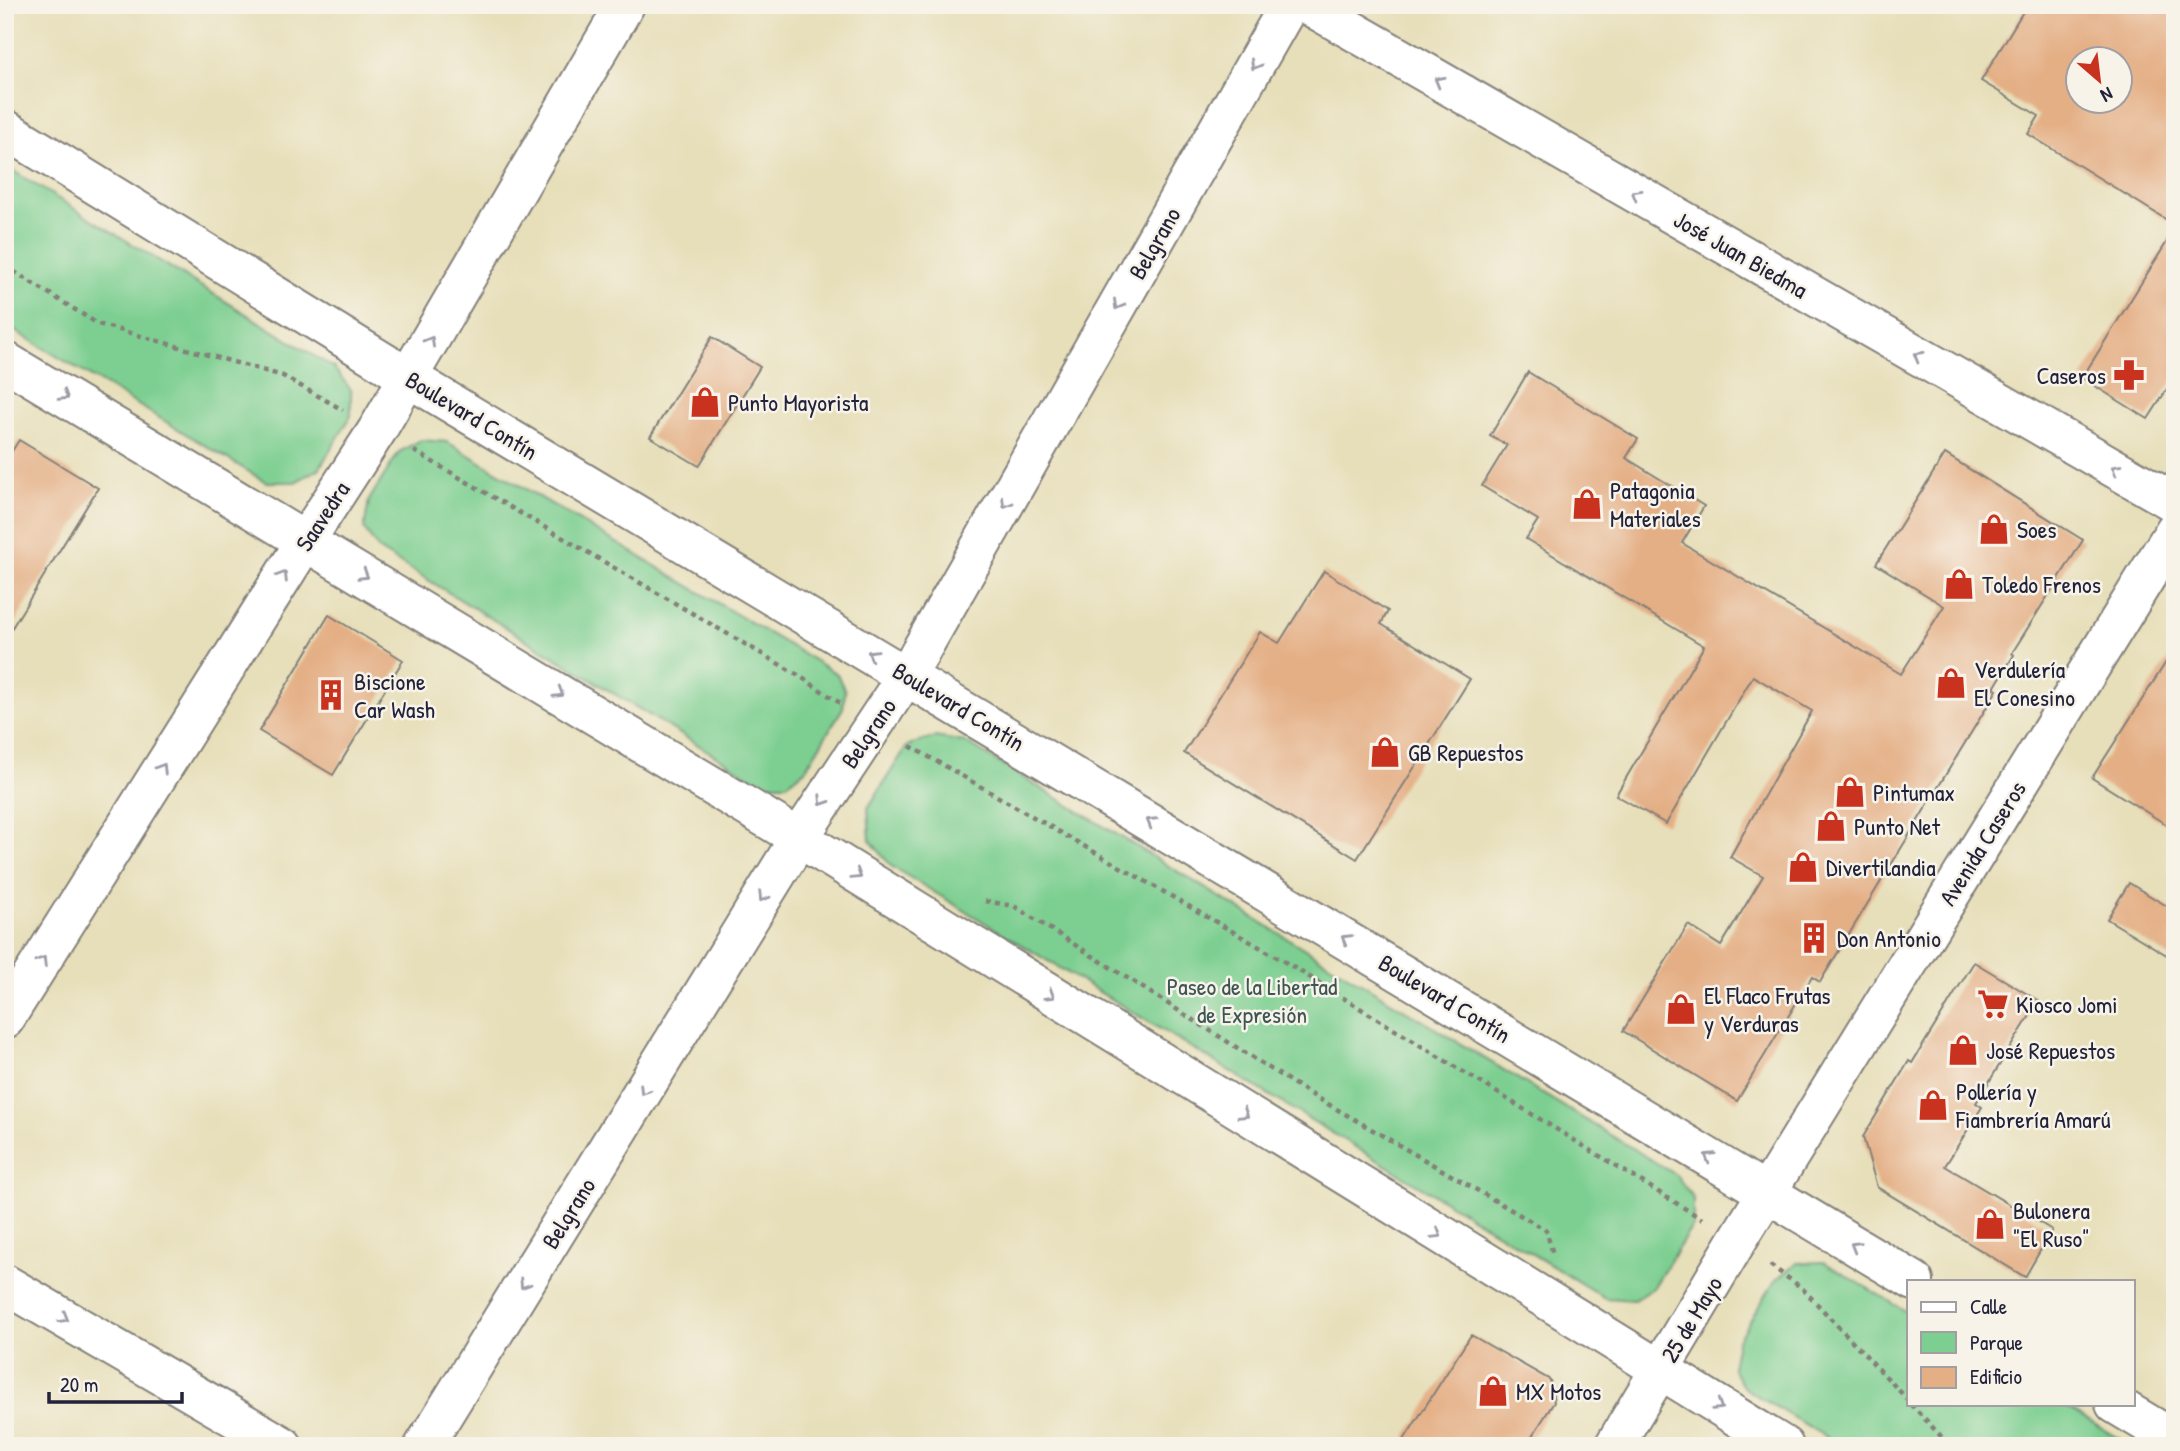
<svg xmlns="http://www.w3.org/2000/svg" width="2180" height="1451" font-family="'Patrick Hand',sans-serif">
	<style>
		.green { fill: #7dcf91; stroke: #507866; stroke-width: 2 }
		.building { fill: #e4af85; fill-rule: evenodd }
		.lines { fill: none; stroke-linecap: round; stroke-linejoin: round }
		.minor-casing { stroke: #84807a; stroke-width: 42 }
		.secondary-casing { stroke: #84807a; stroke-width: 42 }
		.path { stroke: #84807a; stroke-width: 4.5; stroke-dasharray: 5 5; stroke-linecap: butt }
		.minor { stroke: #fff; stroke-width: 38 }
		.secondary { stroke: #fff; stroke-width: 38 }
		.oneway { stroke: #9c9ca7 }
		.labels { text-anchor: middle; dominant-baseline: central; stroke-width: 5; stroke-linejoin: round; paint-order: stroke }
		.street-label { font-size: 24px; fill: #22223b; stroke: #f7f3e8 }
		.poi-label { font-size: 24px; fill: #22223b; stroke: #f7f3e8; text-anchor: start }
		.park-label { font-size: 24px; fill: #3d5655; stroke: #f7f3e8 }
	</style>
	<rect width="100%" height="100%" fill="#f7f3e8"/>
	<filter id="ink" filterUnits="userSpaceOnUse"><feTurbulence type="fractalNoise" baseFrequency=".0143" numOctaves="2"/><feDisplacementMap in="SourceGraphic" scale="14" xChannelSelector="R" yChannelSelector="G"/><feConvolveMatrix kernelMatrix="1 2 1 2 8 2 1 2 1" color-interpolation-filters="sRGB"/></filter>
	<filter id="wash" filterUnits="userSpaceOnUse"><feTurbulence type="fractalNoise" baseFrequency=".00686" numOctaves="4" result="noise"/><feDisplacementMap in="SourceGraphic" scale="28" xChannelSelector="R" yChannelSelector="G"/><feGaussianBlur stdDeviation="1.57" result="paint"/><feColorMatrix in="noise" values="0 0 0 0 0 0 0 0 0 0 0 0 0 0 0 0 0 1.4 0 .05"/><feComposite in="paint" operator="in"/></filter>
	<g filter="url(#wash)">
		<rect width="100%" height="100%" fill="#e7dfba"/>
		<!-- green -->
		<path class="green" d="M5,166L334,368L351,390V416L319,469L295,482H266L5,325Z
			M421,440L447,442L837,674L845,691L843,708L805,770L787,784H762L379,550L364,529L369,500L399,452Z
			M935,737L965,742L1676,1175L1693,1198V1225L1653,1288L1634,1300L1605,1298L891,866L870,840L868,808L907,746Z
			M1824,1262L1909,1313V1404H2061L2131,1446H1841L1744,1388L1732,1368L1737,1341L1775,1281L1797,1263Z"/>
		<g id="blocks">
			<!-- building -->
			<path class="building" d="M2027,5H2175V225L2028,134L2039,116L1981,81ZM2078,60H2120V102H2078Z
				M2175,229V377L2148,419L2082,378Z
				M712,337L760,367L699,466L650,437Z
				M1528,372L1638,439L1626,458L1704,506L1682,543L1901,674L1944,606L1876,564L1945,454L2083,540L2012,653L2014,655L1994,688L1997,690L1820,982L1812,977L1737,1101L1623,1031L1688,925L1721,946L1763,876L1730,857L1812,711L1753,676L1666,824L1616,795L1704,646L1526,539L1538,520L1482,486L1507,445L1490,436Z
				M19,440L98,488L5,639V462Z
				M1324,571L1388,611L1381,624L1470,679L1357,859L1184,753L1260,632L1279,643Z
				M329,615L403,660L333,775L259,731Z
				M2175,648V830L2092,778Z
				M2129,883L2175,911V960L2107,919Z
				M1974,962L2039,1001L1976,1103L1982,1107L1945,1166L2052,1230L2025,1277L1877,1187L1863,1137L1909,1061L1912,1063Z
				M1471,1335L1550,1380L1554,1402L1526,1446H1400Z"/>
		</g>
	</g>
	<g filter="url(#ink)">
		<use href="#blocks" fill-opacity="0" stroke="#84807a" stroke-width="2"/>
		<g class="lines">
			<defs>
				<path id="minor" d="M1308,5L2175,503
					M5,1019L306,540L378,429L625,5
					M5,1284L283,1446
					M424,1446L799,838L907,675L1289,5"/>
				<path id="secondary" d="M5,129L409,378L1914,1281
					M5,361L799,838L1784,1446
					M2115,1404L2175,1440
					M1614,1446L1737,1241L2175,530"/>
			</defs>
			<!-- minor casing -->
			<use href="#minor" class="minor-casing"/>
			<!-- secondary casing -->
			<use href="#secondary" class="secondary-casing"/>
			<!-- path -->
			<path class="path" d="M5,266L98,324L283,376L343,410
				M414,451L798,675L840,703
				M910,746L1277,957L1702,1219
				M985,901L1014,906L1302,1089L1546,1230L1553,1254
				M1770,1265L1802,1288L1909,1401
				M1911,1404L1950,1446"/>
			<!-- minor -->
			<use href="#minor" class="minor"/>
			<!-- secondary -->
			<use href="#secondary" class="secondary"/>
		</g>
		<!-- one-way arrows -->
		<defs><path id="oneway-chevron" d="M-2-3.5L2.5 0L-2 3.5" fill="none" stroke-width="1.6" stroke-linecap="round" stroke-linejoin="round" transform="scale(1.75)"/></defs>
		<g class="oneway">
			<use href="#oneway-chevron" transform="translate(1255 65) rotate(120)"/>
			<use href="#oneway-chevron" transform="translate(1439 81) rotate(-150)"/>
			<use href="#oneway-chevron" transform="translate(1636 194) rotate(-150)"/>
			<use href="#oneway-chevron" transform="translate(1118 305) rotate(120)"/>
			<use href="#oneway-chevron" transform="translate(430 341) rotate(-60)"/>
			<use href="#oneway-chevron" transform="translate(1918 356) rotate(-150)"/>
			<use href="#oneway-chevron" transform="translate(64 396) rotate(31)"/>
			<use href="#oneway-chevron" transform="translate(2116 469) rotate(-150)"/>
			<use href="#oneway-chevron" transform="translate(1006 503) rotate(120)"/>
			<use href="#oneway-chevron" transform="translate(364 575) rotate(31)"/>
			<use href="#oneway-chevron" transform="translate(283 576) rotate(-58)"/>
			<use href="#oneway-chevron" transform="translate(872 654) rotate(-149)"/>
			<use href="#oneway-chevron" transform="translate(559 693) rotate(31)"/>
			<use href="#oneway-chevron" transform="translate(162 768) rotate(-58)"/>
			<use href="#oneway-chevron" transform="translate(823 801) rotate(123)"/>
			<use href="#oneway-chevron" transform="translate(1151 822) rotate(-149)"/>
			<use href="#oneway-chevron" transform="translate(857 875) rotate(32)"/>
			<use href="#oneway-chevron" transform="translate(763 897) rotate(122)"/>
			<use href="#oneway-chevron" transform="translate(1346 939) rotate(-149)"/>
			<use href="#oneway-chevron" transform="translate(42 961) rotate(-58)"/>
			<use href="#oneway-chevron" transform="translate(1050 995) rotate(32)"/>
			<use href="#oneway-chevron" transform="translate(644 1090) rotate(122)"/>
			<use href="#oneway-chevron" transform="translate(1244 1114) rotate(32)"/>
			<use href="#oneway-chevron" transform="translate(1709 1157) rotate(-149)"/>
			<use href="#oneway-chevron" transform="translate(1437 1234) rotate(32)"/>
			<use href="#oneway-chevron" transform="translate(1855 1246) rotate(-149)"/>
			<use href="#oneway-chevron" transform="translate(524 1284) rotate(122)"/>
			<use href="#oneway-chevron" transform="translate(64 1318) rotate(30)"/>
			<use href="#oneway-chevron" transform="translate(1718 1406) rotate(32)"/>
		</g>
	</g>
	<!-- icons -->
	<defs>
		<symbol id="pharmacy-bare" viewBox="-9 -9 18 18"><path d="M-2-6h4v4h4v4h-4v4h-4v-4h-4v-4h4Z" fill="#c8321e" stroke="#f7f3e8" stroke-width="2.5" paint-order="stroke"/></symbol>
		<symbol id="shop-bare" viewBox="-9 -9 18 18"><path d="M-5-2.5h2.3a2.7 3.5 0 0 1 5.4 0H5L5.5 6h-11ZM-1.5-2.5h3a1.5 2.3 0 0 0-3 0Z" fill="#c8321e" stroke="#f7f3e8" stroke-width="2.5" paint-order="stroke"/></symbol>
		<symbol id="building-bare" viewBox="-9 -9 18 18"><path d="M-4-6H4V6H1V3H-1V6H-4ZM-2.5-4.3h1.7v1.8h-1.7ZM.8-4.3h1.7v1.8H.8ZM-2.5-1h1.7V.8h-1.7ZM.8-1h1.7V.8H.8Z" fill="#c8321e" stroke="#f7f3e8" stroke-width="2.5" paint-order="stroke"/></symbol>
		<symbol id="supermarket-bare" viewBox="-9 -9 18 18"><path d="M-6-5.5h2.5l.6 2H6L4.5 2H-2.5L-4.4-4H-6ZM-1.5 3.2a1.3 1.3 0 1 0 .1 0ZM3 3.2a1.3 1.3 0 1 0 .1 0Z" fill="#c8321e" stroke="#f7f3e8" stroke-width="2.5" paint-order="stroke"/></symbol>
	</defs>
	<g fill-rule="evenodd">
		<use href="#pharmacy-bare" x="2107" y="353" width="44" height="44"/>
		<use href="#shop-bare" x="683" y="380" width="44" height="44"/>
		<use href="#shop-bare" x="1565" y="482" width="44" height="44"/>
		<use href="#shop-bare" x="1972" y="507" width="44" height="44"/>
		<use href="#shop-bare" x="1937" y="562" width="44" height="44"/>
		<use href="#shop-bare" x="1929" y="661" width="44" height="44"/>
		<use href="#building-bare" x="309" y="673" width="44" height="44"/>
		<use href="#shop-bare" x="1363" y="730" width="44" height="44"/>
		<use href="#shop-bare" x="1828" y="770" width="44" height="44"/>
		<use href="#shop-bare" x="1809" y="804" width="44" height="44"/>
		<use href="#shop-bare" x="1781" y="845" width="44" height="44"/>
		<use href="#building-bare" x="1792" y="916" width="44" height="44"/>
		<use href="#supermarket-bare" x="1971" y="982" width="44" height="44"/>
		<use href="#shop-bare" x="1659" y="987" width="44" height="44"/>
		<use href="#shop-bare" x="1941" y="1028" width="44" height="44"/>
		<use href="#shop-bare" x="1911" y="1083" width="44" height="44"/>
		<use href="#shop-bare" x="1968" y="1202" width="44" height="44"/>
		<use href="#shop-bare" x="1471" y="1369" width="44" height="44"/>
	</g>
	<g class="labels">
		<!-- street labels -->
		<g class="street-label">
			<text transform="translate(1154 243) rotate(-60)">Belgrano</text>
			<text transform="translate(1741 254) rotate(30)">José Juan Biedma</text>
			<text transform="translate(472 415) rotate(31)">Boulevard Contín</text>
			<text transform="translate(322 516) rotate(-57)">Saavedra</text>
			<text transform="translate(959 706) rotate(31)">Boulevard Contín</text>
			<text transform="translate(868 733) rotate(-56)">Belgrano</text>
			<text transform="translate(1982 843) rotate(-58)">Avenida Caseros</text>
			<text transform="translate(1445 998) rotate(31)">Boulevard Contín</text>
			<text transform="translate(568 1213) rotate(-58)">Belgrano</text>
			<text transform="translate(1691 1319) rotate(-59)">25 de Mayo</text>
		</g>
		<!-- poi labels -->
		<g class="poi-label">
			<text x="2106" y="375" text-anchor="end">Caseros</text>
			<text x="728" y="402">Punto Mayorista</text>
			<text x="1610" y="490">Patagonia<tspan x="1610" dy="28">Materiales</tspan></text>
			<text x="2017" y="529">Soes</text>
			<text x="1982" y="584">Toledo Frenos</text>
			<text x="1974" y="669">Verdulería<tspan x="1974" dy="28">El Conesino</tspan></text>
			<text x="354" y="681">Biscione<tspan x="354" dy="28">Car Wash</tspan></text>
			<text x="1408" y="752">GB Repuestos</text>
			<text x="1873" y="792">Pintumax</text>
			<text x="1854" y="826">Punto Net</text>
			<text x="1826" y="867">Divertilandia</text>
			<text x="1837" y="938">Don Antonio</text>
			<text x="1704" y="995">El Flaco Frutas<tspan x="1704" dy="28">y Verduras</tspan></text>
			<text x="2016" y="1004">Kiosco Jomi</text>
			<text x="1986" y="1050">José Repuestos</text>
			<text x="1956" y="1091">Pollería y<tspan x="1956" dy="28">Fiambrería Amarú</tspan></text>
			<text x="2013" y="1210">Bulonera<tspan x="2013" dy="28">"El Ruso"</tspan></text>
			<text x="1516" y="1391">MX Motos</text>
		</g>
		<!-- park labels -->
		<g class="park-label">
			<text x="1252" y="986">Paseo de la Libertad<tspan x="1252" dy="28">de Expresión</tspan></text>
		</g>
	</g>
	<!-- margin -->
	<rect width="2180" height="1451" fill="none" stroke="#f7f3e8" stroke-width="28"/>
	<!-- legend -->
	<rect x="1907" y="1280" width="228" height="126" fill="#f7f3e8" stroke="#a29fa3" stroke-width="2"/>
	<rect x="1921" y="1302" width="35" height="10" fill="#ffffff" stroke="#a29fa3" stroke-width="2"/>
	<text x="1970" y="1314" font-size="21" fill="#22223b">Calle</text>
	<rect x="1921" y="1332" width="35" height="21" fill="#7dcf91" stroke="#a29fa3" stroke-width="2"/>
	<text x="1970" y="1350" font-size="21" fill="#22223b">Parque</text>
	<rect x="1921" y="1367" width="35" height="21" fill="#e4af85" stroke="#a29fa3" stroke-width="2"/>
	<text x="1970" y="1384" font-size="21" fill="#22223b">Edificio</text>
	<!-- north arrow -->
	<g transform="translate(2099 80) rotate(152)"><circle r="33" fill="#f7f3e8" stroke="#a29fa3" stroke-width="2"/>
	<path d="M0-5L12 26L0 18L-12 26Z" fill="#c8321e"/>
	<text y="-10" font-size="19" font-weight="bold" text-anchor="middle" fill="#22223b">N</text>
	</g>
	<!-- scale -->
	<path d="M49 1392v10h133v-10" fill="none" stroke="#22223b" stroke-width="3.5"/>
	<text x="60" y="1392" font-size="21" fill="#22223b" stroke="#f7f3e8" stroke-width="5" paint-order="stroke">20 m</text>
</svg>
